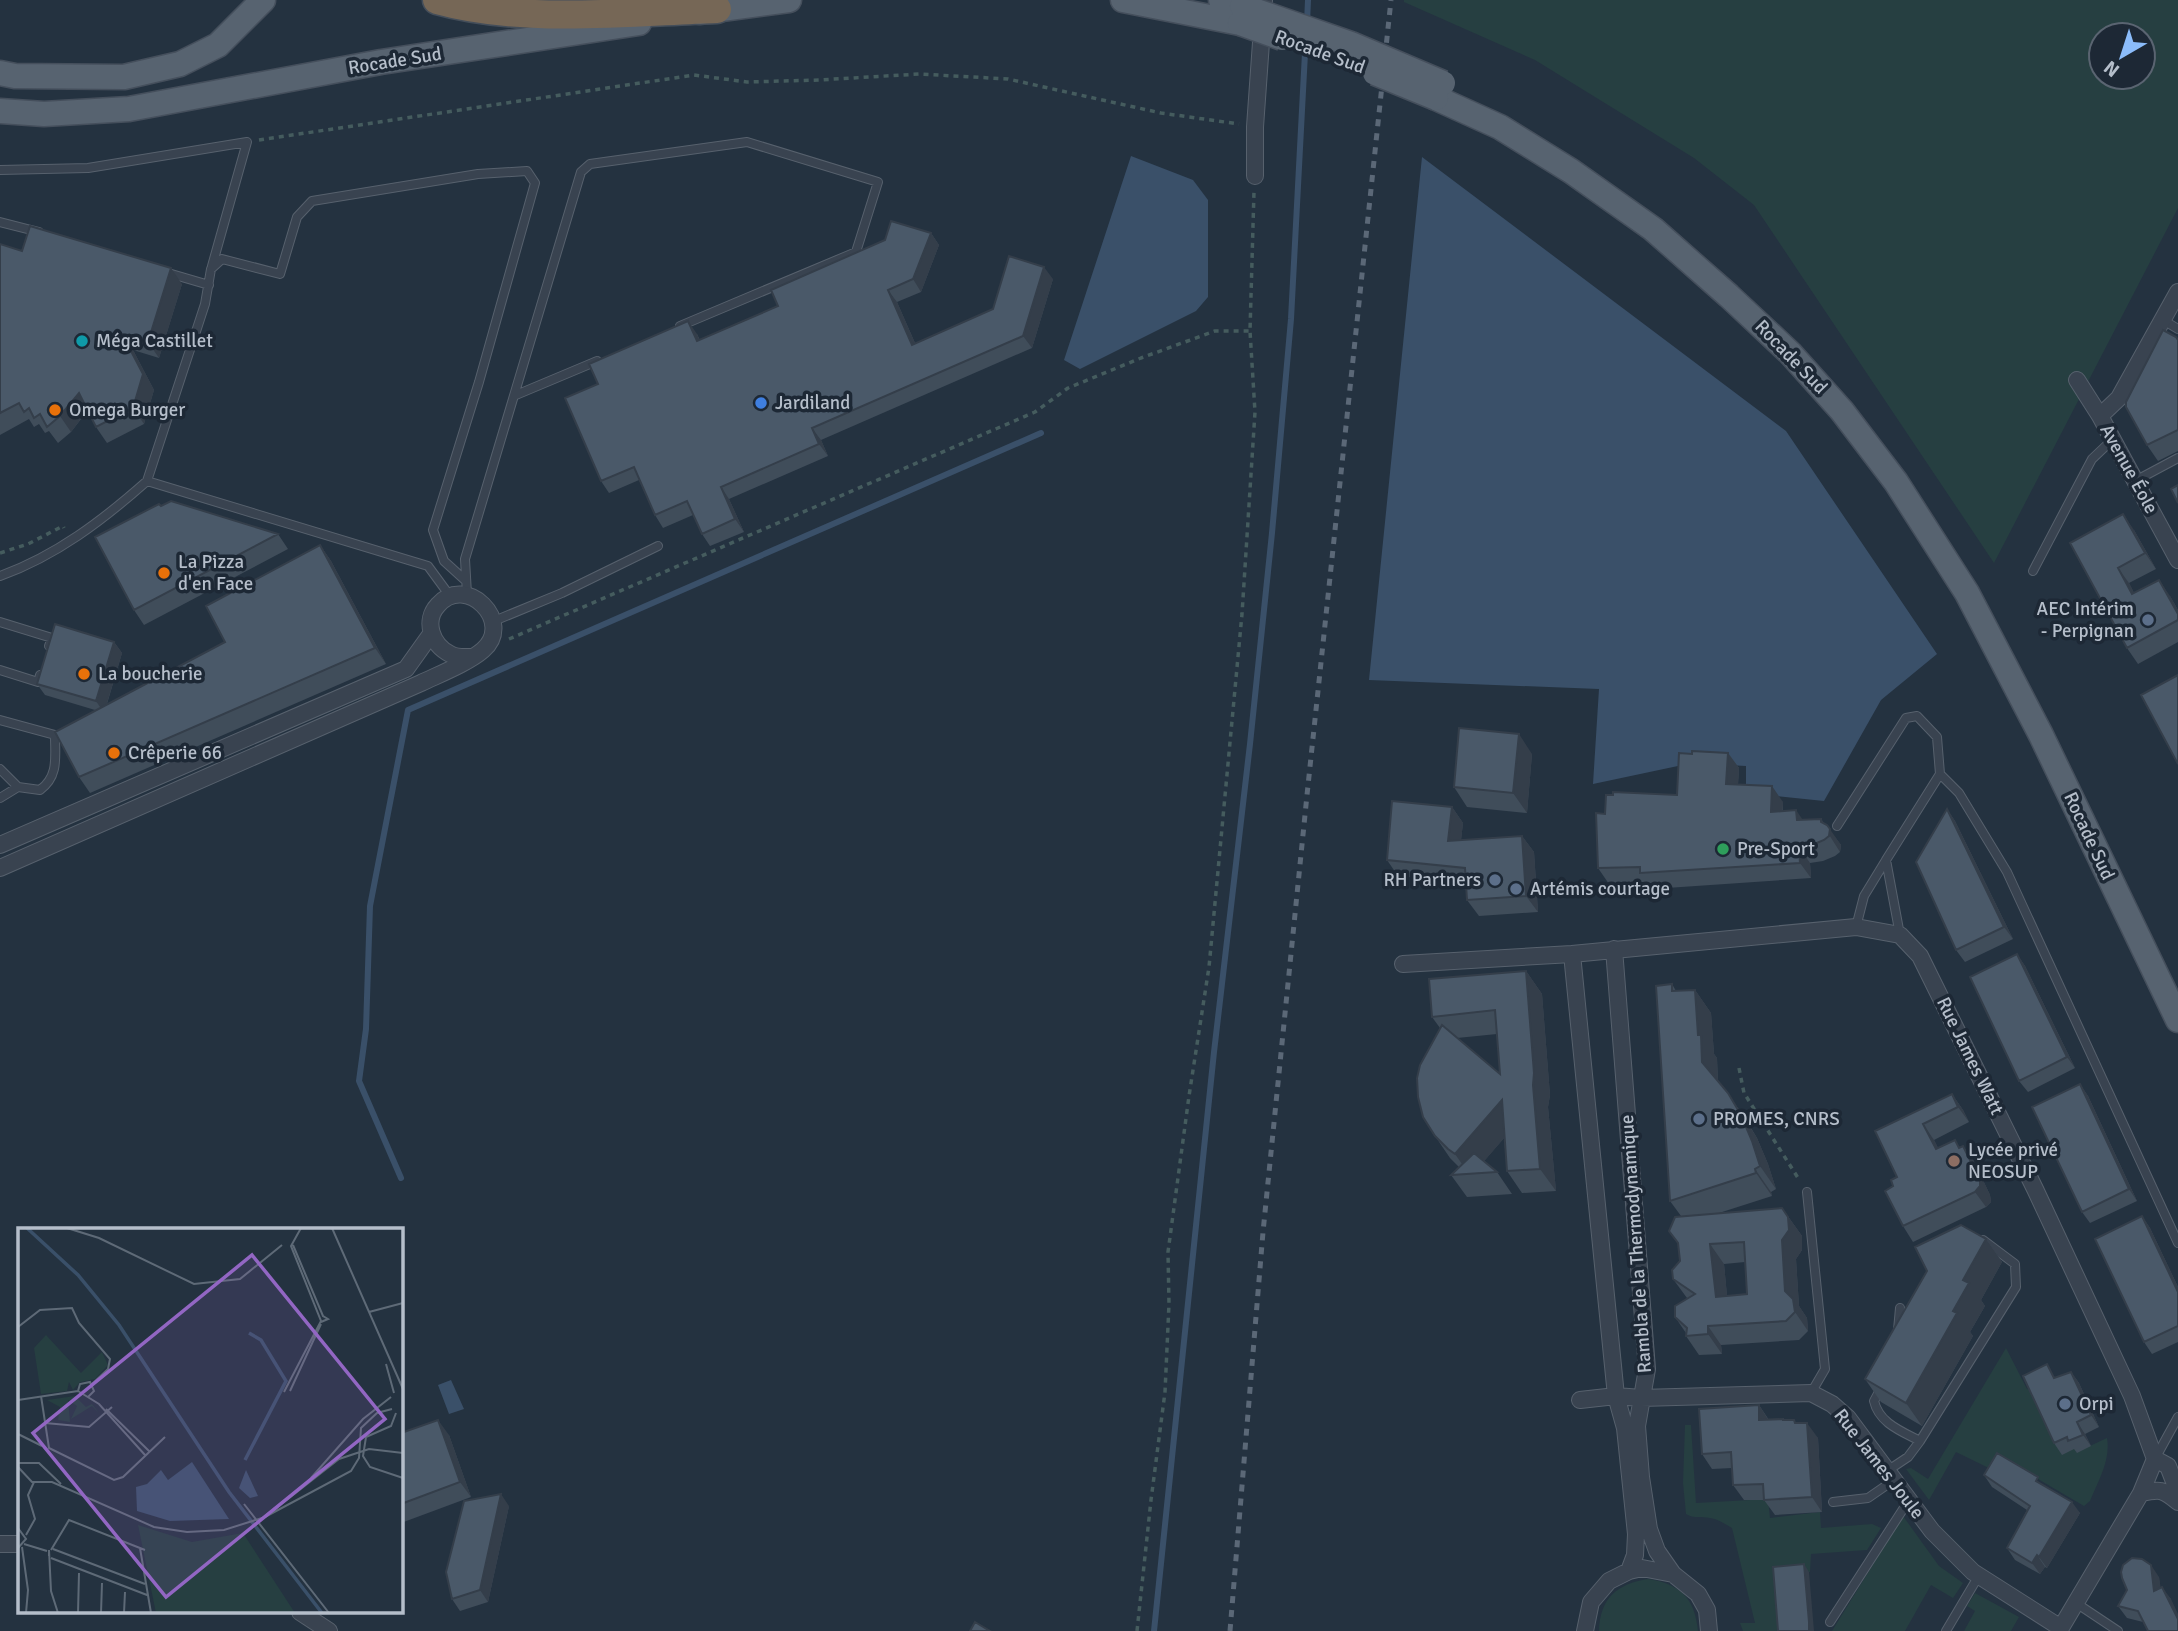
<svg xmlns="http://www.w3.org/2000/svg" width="2178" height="1631" font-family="Signika,sans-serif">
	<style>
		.green { fill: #263f41; fill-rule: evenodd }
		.water { fill: #3a5069 }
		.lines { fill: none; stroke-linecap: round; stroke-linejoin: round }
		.stream { stroke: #3a5069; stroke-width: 6 }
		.lane-casing { stroke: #57616d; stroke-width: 10 }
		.street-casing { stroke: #57616d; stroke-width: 18 }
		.primary-casing { stroke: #454f5c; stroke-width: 27 }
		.highway-casing { stroke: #444e5a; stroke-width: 31 }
		.path { stroke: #455c5e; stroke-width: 3.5; stroke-dasharray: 5 5; stroke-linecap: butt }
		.lane { stroke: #394350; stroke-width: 8 }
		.street { stroke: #394350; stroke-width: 16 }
		.primary { stroke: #576370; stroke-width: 24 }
		.highway { stroke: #766756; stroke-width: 28 }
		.rail { stroke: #5b6877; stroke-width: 5; stroke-dasharray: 7 7; stroke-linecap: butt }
		.primary-bridge-casing { stroke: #454f5c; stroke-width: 27; stroke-linecap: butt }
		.primary-bridge { stroke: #576370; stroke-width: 24 }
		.wall { fill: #404d5a; fill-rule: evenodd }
		.shaded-wall { fill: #343e4a }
		.building { fill: #4a5969; stroke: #343e4a; stroke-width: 2; fill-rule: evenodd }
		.culture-dot { fill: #0f9aa8; stroke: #1d2835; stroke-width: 2.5 }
		.shop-dot { fill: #3f7fe0; stroke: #1d2835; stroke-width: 2.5 }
		.food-dot { fill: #e8710a; stroke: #1d2835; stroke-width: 2.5 }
		.service-dot { fill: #5c6f8a; stroke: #1d2835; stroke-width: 2.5 }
		.leisure-dot { fill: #2e9e5b; stroke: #1d2835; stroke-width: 2.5 }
		.education-dot { fill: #8d6e63; stroke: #1d2835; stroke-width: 2.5 }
		.labels { text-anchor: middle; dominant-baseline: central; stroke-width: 7; stroke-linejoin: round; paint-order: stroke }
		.street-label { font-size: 19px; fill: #b5beca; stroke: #1d2835 }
		.poi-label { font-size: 19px; fill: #b5beca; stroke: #1d2835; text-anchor: start }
		.inset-river { fill: none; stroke: #3a5069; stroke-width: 3.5 }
		.inset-road { fill: none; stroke: #5e6a77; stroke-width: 2 }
		.view { fill: #9266c3; fill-opacity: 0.15; stroke: #9266c3; stroke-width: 3.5 }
		.inset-edge { fill: none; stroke: #b5beca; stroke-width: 3.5 }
	</style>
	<rect width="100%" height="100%" fill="#243240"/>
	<!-- green -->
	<path class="green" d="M1404,0H2178V208L1994,563L1754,205L1694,158L1535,60L1404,2ZM2101,35H2143V77H2101Z
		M2006,1348L2027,1389L2031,1387L2077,1452L2107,1438C2111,1460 2098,1481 2090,1501L2084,1506L2004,1459L1997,1472L1956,1452L1929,1500L1906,1469L1911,1468L1928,1479Z
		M1685,1425H1691L1696,1503L1768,1499L1770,1518L1820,1512L1821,1528L1872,1524L1881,1528L1867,1550L1811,1554L1810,1572L1779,1575L1783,1631H1743L1740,1623H1755L1732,1528C1725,1524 1718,1519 1710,1518C1701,1516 1694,1519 1686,1514L1683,1483Z
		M1903,1516L1939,1566L1963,1583L1953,1598L1931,1585L1905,1631H1832Z
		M1648,1579C1680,1584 1695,1598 1698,1631H1599C1600,1598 1617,1584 1648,1579Z
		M1975,1593L2019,1617L2011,1631H1964L1975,1611L1967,1606Z"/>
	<!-- water -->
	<path class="water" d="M1131,156L1193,180L1208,200V297L1196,311L1080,369L1064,360Z
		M1422,157L1786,431L1937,654L1881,700L1824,801L1746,793V766L1692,763L1593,784L1599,689L1369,680Z
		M451,1380L464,1409L449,1414L438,1385Z"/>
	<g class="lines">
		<!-- stream -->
		<path class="stream" d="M1307,23L1308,0
			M401,1178L359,1081L366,1029L370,906L408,710L1041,433
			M1154,1631L1214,1052L1250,744L1272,533L1291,319L1306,34"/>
		<defs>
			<path id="lane" d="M0,170L88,168L247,142L212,266
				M0,222L39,232
				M168,273L209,285
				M2163,320L2178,329
				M516,395L597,361
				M147,481L205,304L211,269L222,259L280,274L297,217L312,201L478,174L527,171L535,183L479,382L433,530L444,561L466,581
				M2135,481L2178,458
				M2033,571L2092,459L2112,440
				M0,576C56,556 103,520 147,481L428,566L450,596
				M467,594L465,559L581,172L590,164L747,142L878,182L856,252L680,326
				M494,621L562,593L658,546
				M0,622L52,638L49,646
				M0,670L38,682L40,675
				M0,720L55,735C55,757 59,776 40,790L18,787L0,769
				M1940,774L1959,793L2007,872L2178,1243
				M0,798L18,787
				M1837,826L1906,718L1917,716L1937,737L1940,774L1886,860
				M1856,927L1864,896L1886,860L1900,935
				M1807,1192L1825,1369L1811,1393
				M1898,1330L1900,1308
				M1881,1388L1874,1401C1879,1423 1901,1431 1920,1441
				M2156,1457L2178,1417
				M1887,1471L1908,1457L1920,1441L2016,1287L2015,1264L1983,1240
				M1833,1502L1868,1498L1894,1480
				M2076,1603L2118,1631
				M1830,1622L1909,1500
				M1946,1631L1978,1577"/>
			<path id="street" d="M1255,176V127L1264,0
				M2077,380L2100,416L2178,560
				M2100,416L2119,398L2178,292
				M0,845L406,669L431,634
				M0,868L421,683C440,674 468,663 483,650C515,622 466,573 438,605C423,621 432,645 450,654C456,658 465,657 472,657
				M1614,949L1647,1369L1637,1426L1641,1477L1649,1529L1657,1551L1673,1574
				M1572,954L1616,1396L1625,1428L1636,1534L1635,1555L1629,1571
				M1403,964L1572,954L1856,927L1900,935L1920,956L2035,1189L2132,1396L2155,1459L2141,1493L2059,1631
				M1580,1400L1616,1396L1641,1398L1811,1393L1832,1404L1848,1418L1932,1531L1973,1572L2061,1628
				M2155,1459L2168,1466L2178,1492
				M2141,1493C2160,1489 2163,1489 2178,1502
				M0,1544H19
				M300,1612L329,1631
				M1585,1631L1591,1602L1609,1581L1629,1571L1642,1568L1673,1574L1698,1594L1707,1610L1709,1631"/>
			<path id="primary" d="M1123,0L1240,23
				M1221,0L1242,6
				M699,12L789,0
				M0,73L15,76L124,77L180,64L218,45L263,0
				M1436,98L1500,127L1571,171L1653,229L1729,296L1790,353L1842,411L1896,482L1967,593L2041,735L2178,1020
				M0,111L44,114L129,109L381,62L639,23"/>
			<path id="highway" d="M437,0C523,24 628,12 717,9"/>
		</defs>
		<!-- lane casing -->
		<use href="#lane" class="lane-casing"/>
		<!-- street casing -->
		<use href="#street" class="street-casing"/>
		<!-- primary casing -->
		<use href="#primary" class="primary-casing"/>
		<!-- highway casing -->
		<use href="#highway" class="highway-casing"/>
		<!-- path -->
		<path class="path" d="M259,140L694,75L747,82L819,80L919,74L1008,79L1161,113L1239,124
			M0,553L28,544L63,526L64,528
			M509,639L1035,412L1068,388L1141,358L1215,331H1250
			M1739,1068L1744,1093L1800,1181
			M1137,1631L1151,1500L1165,1392L1169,1304L1168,1252L1189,1096L1209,967L1242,614L1255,412L1250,331L1254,191"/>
		<!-- lane -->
		<use href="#lane" class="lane"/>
		<!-- street -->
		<use href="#street" class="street"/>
		<!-- primary -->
		<use href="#primary" class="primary"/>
		<!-- highway -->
		<use href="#highway" class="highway"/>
		<!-- rail -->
		<path class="rail" d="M1230,1631L1263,1232L1307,795L1391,0"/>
		<defs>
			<path id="primary-bridge" d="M1242,6L1351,44L1443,83
				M1240,23L1282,38
				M1375,73L1436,98"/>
		</defs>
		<!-- primary-bridge casing -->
		<use href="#primary-bridge" class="primary-bridge-casing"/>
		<!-- primary-bridge -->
		<use href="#primary-bridge" class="primary-bridge"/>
	</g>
	<!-- wall -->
	<path class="wall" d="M931,233L939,245L921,292L897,302L915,343L993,309L1053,279L1032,348L821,440L828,456L729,499L744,532L710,546L702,534L693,515L663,528L655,515L639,480L609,493L601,481L598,384L697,334L700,340L778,306Z
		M0,244L22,251L182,284L159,358L133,350L154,390L144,424L107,443L96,427L88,410L71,432L58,443L49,431L45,433L39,424L34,427L29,419L0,435Z
		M2178,339V451L2158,461L2147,445Z
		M161,506L278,534L288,549L144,625L134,610Z
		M2134,530L2156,569L2129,583L2134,593L2170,596L2178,610V642L2138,664L2127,648L2070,543Z
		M320,545L331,561L386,664L90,793L79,777L95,710L45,695L37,684L114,642L122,653L107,704L225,642Z
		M1728,753L1739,768L1738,785L1783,802V811L1803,820L1821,819L1841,845L1840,852L1835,856L1823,861L1810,863L1811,878L1652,889L1648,883L1609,884L1598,868L1605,814L1613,795H1677L1692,754Z
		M1532,754L1527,813L1467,807L1454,787Z
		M1452,807L1463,823L1461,840L1522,836L1534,852L1538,912L1479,916L1467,900L1466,883L1398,876L1387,860Z
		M1947,809L1955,821L2013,939L1965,962L1956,950Z
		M2017,954L2025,966L2075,1068L2028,1092L2019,1081Z
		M1526,971L1542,994L1550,1095L1548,1107L1556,1191L1522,1193L1507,1171L1504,1138L1484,1161L1497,1172L1512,1194L1467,1197L1451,1175L1459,1167L1450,1158L1435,1136L1440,1028L1432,1017ZM1497,1034L1500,1074L1457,1038Z
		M1672,984L1676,991L1695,990L1711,1013L1714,1054L1717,1058L1718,1082L1744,1116L1757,1138L1768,1164L1776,1189L1771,1192L1772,1196L1719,1213L1782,1208L1802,1236V1250L1796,1259L1799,1306L1807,1318L1808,1331L1799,1340L1721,1345L1722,1354L1699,1355L1686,1336V1333L1675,1317L1687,1298L1673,1279L1680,1261L1679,1245L1669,1231L1681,1216L1670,1201ZM1745,1262L1747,1294L1727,1296L1724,1264Z
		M2080,1084L2088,1096L2137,1201L2090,1223L2082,1212Z
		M1952,1094L1963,1110L1969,1122L1934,1140L1938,1148L1960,1147L1974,1161L1990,1195L1991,1202L1986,1207L1913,1242L1903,1226L1893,1186L1897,1177L1875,1131Z
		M2142,1216L2150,1228L2178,1287V1342L2152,1354L2144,1342Z
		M1986,1239L2002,1262L1981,1300L1985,1306L1970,1332L1973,1336L1922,1426L1881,1402L1865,1379Z
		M2071,1372L2079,1383L2099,1427L2085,1434L2091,1446L2077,1453L2074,1449L2062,1455L2054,1443L2056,1377Z
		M1759,1405L1769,1420H1794L1796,1423L1818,1438L1822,1512L1775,1515L1764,1500H1744L1733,1485L1732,1468L1712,1469L1702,1454Z
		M401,1433L449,1435L471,1497L401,1523Z
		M1984,1475L2044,1486L2080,1513L2047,1568L2045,1567L2040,1574L2015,1560L2007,1548L2027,1510L1992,1487Z
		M509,1506L488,1602L460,1611L452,1599Z
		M2159,1577L2160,1588L2171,1599L2143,1622L2127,1618L2118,1606L2127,1590Z"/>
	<!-- shaded-wall -->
	<path class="shaded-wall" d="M931,233L939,245L921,292L913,279Z
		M1044,267L1053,279L1032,348L1023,336Z
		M171,268L182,284L159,358L148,342Z
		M888,290L897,302L921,357L912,345Z
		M688,321L697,334L705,353L697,341Z
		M122,334L133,350L154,390L144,424L133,408Z
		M79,393L89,408L71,432L60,416Z
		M812,428L821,440L828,456L819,444Z
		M721,487L729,499L744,532L735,519Z
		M2123,514L2134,530L2156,569L2145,553Z
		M320,545L331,561L386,664L375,648Z
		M2118,568L2129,583L2143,610L2132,594Z
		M2159,580L2170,596L2178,610V614Z
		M114,642L122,653L104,713L96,701Z
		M1519,734L1532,754L1527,813L1513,793Z
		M1728,753L1739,768L1737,800L1726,784Z
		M1772,786L1783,802L1782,827L1771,812Z
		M1452,807L1463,823L1459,857L1448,841Z
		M1947,809L1955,821L2013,939L2004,927Z
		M1796,810L1807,826L1797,820Z
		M1821,819L1830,832L1827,825L1841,845L1840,852L1821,822Z
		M1522,836L1534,852L1538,912L1526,896Z
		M1799,847L1810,863L1811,878L1800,863Z
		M2017,954L2025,966L2075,1068L2067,1057Z
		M1526,971L1542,994L1550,1095L1548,1107L1556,1191L1540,1169L1533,1085Z
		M1695,990L1711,1013L1714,1054L1717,1058L1718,1085L1702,1062L1698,1035Z
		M2080,1084L2088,1096L2137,1201L2129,1189Z
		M1728,1093L1757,1138L1768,1164L1776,1189L1760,1166Z
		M1952,1094L1963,1110L1969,1122L1958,1107Z
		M1502,1100L1517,1123L1474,1173L1469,1174L1455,1154Z
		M1923,1124L1934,1140L1947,1165L1936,1149Z
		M1963,1146L1974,1161L1990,1195L1991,1202L1986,1207L1975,1192Z
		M1755,1169L1771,1192L1772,1196L1756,1173Z
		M1782,1208L1802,1236V1250L1796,1259L1799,1306L1807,1318L1808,1331L1795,1312L1785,1291L1782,1240Z
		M2142,1216L2150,1228L2178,1287V1292Z
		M1986,1239L2002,1262L1981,1300L1985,1306L1970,1332L1973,1336L1922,1426L1906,1403L1953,1311L1963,1280Z
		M1710,1244L1724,1264L1729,1316L1716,1297Z
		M1708,1326L1721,1345L1722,1354L1708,1334Z
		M2071,1372L2079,1383L2099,1427L2091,1415Z
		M1759,1405L1769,1421L1759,1420Z
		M438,1420L449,1435L471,1497L460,1482Z
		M2077,1422L2085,1434L2091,1446L2083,1435Z
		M1807,1423L1818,1438L1822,1512L1812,1497Z
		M501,1494L509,1506L488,1602L480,1590Z
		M2072,1502L2080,1513L2047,1568L2039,1557Z
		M2037,1555L2045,1567L2040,1574L2032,1563Z
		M1804,1564L1809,1572L1814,1631H1809Z
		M2151,1565L2159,1577L2163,1603L2154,1591Z
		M2162,1587L2171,1599L2178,1614V1619Z"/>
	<!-- building -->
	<path class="building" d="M891,221L931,233L913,279L888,290L912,345L993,309L1009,256L1044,267L1023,336L812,428L819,444L721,487L735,519L702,534L687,501L655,515L634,467L601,481L565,398L598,384L589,364L688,321L697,341L778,306L771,290L885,240Z
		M30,226L171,268L148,342L122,334L143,374L133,408L96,427L79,393L60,416L47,427L40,414L34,418L29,408L24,412L19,403L0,413V244L22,251Z
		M2163,330L2176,337L2178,340V430L2147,445L2126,407V402Z
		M2178,485V503L2171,489Z
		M171,501L278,534L134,610L95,537L159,504L161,506Z
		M2123,514L2145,553L2118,568L2132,594L2159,580L2178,614V620L2127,648L2070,543Z
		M320,545L375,648L79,777L55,732L225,642L206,606Z
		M55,624L114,642L96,701L37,684Z
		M2178,675V764L2141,695Z
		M1459,728L1519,734L1513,793L1454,787Z
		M1692,751L1728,753L1726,784L1772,786L1771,812L1796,810L1797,820L1821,819V822L1827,825L1830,829L1829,836L1824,840L1812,845L1799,847L1800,863L1640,873V867L1598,868L1596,813L1605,814L1606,795H1613V792L1677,795L1679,753L1692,754Z
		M1392,801L1452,807L1448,841L1522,836L1526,896L1467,900L1465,868L1387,860Z
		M1947,809L2004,927L1956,950L1916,862Z
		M2017,954L2067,1057L2019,1081L1970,977Z
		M1526,971L1534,1073L1533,1085L1540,1169L1507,1171L1502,1100L1455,1154L1448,1149L1435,1136L1423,1117L1418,1097L1417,1078L1420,1065L1442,1025L1500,1074L1495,1010L1432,1017L1429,979Z
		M1672,984V991L1695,990L1698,1035H1701L1702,1062L1728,1093L1741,1115L1752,1141L1760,1166L1755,1169L1756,1173L1670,1201L1656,986Z
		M2080,1084L2129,1189L2082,1212L2032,1107Z
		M1952,1094L1958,1107L1923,1124L1936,1149L1955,1140L1959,1148L1963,1146L1980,1180V1186L1975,1192L1903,1226L1885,1191L1893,1186L1891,1180L1897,1177L1875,1131Z
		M1474,1153L1497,1172L1451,1175Z
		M1782,1208L1788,1217L1789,1230L1782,1240L1785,1291L1793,1299L1795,1312L1786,1321L1708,1326V1334L1686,1336L1687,1328L1675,1317V1306L1695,1294L1673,1279L1672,1270L1680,1261L1678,1243L1669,1231L1675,1217ZM1744,1242L1747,1294L1716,1297L1710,1244Z
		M2142,1216L2178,1292V1326L2144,1342L2095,1239Z
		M1961,1225L1986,1239L1963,1280L1969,1283L1953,1311L1957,1313L1906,1403L1865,1379L1927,1271L1915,1247Z
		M2047,1364L2054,1378L2071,1372L2091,1415L2077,1422L2083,1435L2068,1441L2067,1437L2054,1443L2023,1376Z
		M1759,1405V1420L1783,1419V1420H1794L1795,1423H1807L1812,1497L1764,1500L1763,1484L1733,1485L1731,1452L1702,1454L1699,1409Z
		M438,1420L460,1482L401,1504V1433Z
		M1997,1453L2038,1477L2036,1481L2072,1502L2039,1557L2037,1555L2032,1563L2007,1548L2030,1506L1984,1475Z
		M501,1494L480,1590L452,1599L446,1572L464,1501Z
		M2132,1558L2142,1559L2151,1565L2154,1591L2162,1587L2178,1619V1631H2148L2138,1611L2118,1606L2127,1590L2122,1578L2121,1572L2123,1565Z
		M1804,1564L1809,1622V1631H1778L1773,1567Z
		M975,1622L990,1631H970Z"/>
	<!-- markers -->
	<circle class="culture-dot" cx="82" cy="341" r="7"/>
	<circle class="shop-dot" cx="761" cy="403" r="7"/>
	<g class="food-dot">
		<circle cx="55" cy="410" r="7"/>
		<circle cx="164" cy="573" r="7"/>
		<circle cx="84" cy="674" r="7"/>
		<circle cx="114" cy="753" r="7"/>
	</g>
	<g class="service-dot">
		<circle cx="2148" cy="620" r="7"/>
		<circle cx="1495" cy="880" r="7"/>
		<circle cx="1516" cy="889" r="7"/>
		<circle cx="1699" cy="1119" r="7"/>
		<circle cx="2065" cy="1404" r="7"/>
	</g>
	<circle class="leisure-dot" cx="1723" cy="849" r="7"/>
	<circle class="education-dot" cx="1954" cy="1161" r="7"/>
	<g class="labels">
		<!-- street labels -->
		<g class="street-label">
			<text transform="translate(1320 52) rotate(20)">Rocade Sud</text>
			<text transform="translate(395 61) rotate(-9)">Rocade Sud</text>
			<text transform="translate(1791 357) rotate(46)">Rocade Sud</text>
			<text transform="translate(2129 469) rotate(61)">Avenue Éole</text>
			<text transform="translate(2089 836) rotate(65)">Rocade Sud</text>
			<text transform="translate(1970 1056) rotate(64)">Rue James Watt</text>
			<text transform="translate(1636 1244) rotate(-94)">Rambla de la Thermodynamique</text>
			<text transform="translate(1879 1464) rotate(52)">Rue James Joule</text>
		</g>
		<!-- poi labels -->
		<g class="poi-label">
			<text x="96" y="341">Méga Castillet</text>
			<text x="775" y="403">Jardiland</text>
			<text x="69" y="410">Omega Burger</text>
			<text x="178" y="562">La Pizza<tspan x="178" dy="22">d'en Face</tspan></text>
			<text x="2134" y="609" text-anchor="end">AEC Intérim<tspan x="2134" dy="22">- Perpignan</tspan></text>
			<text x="98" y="674">La boucherie</text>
			<text x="128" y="753">Crêperie 66</text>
			<text x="1737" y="849">Pre-Sport</text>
			<text x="1481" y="880" text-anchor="end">RH Partners</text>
			<text x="1530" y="889">Artémis courtage</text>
			<text x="1713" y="1119">PROMES, CNRS</text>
			<text x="1968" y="1150">Lycée privé<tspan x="1968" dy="22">NEOSUP</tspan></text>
			<text x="2079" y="1404">Orpi</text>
		</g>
	</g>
	<!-- overview -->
	<g transform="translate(18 1228)">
		<rect width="385" height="385" fill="#243240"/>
		<path d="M28,107L63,145L84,124L90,137L77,151L62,154L55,162L51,154L49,163L23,166L16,120ZM57,168L68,179L74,176L81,185L74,178L53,191L59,178L50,172L52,194L40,192L42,179L29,172ZM120,297L174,314L225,305L277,385H138Z" fill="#263f41"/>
		<path d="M174,234L211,291L152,293L119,283L118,259L129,256L143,242L150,252ZM228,242L240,268L232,270L221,260Z" fill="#3a5069"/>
		<path class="inset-river" d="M9,0L60,47L101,97L211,264L304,385M227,232L268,153L243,112L231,105"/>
		<path class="inset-road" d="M49,0L81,10L176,56L222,51L264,17M314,0L385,161M275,17L305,88L310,91L303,94M351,84L385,75M0,99L22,82L54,80L61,95L92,131L90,141L74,156M368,136L376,165M60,163L81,176L127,227M60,163L62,156L72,154L76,163L70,169M272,163L303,96M266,164L303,93L273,18L283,0M23,168L31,220L96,252L105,249L147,209M0,172L60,163M88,181L131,223M378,185L373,198L348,209L345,228L352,239L385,250M27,195L71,199L94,179M0,206L24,218M0,235H21L43,256M0,239L14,254H34L136,299L169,304L206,302L247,289L333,243L341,230L343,200L359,185L374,181M293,250L345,191L373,169M226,276L311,385M247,289L321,231L351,221L385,225M0,300L8,311L0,320M8,307L17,291L10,267L16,254M6,316L29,323M4,319L10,362L8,385M122,320L133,385M35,321L127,356M33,322L51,292L127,322M31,328V322L33,363L40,385M33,330L129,367M60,385L61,345M83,385L84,355M106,385L107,364"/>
		<path class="view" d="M234,27L367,191L148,369L15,205Z"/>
		<rect width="385" height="385" class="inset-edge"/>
	</g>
	<!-- north arrow -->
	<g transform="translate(2122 56) rotate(219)"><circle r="33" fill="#1d2835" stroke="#5a6471" stroke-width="2"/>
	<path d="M0-5L12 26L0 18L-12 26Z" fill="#8bbcfa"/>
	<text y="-10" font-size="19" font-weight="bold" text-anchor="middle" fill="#b5beca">N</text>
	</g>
</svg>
